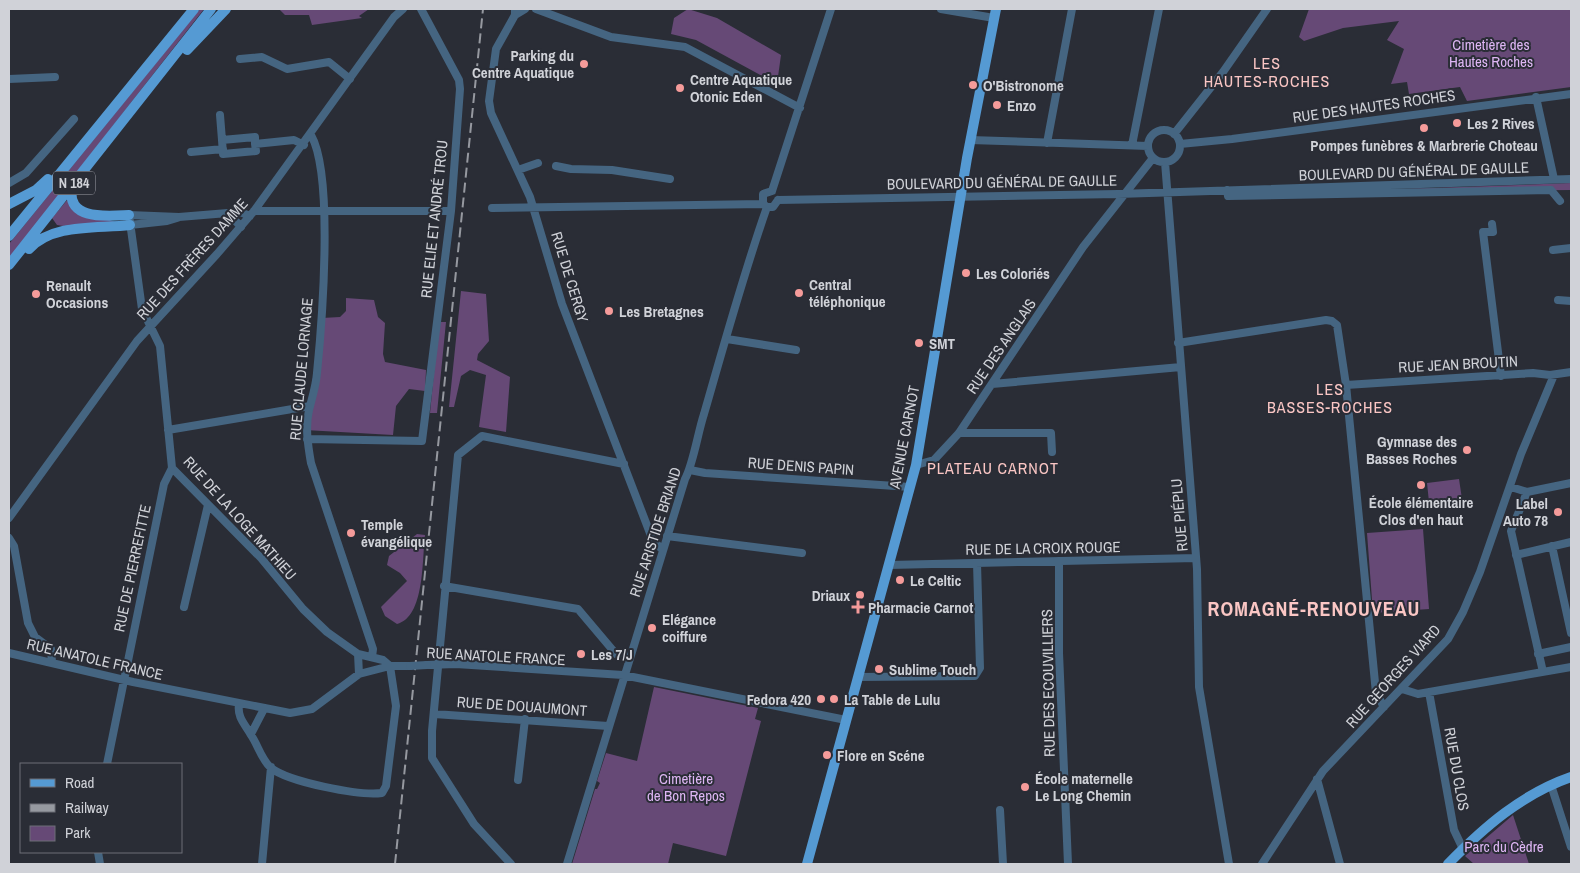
<svg xmlns="http://www.w3.org/2000/svg" width="1580" height="873" font-family="'Archivo Narrow',sans-serif">
	<style>
		.green { fill: #664976 }
		.lines { fill: none; stroke-linecap: round; stroke-linejoin: round }
		.minor { stroke: #456581; stroke-width: 8 }
		.major { stroke: #559ad3; stroke-width: 10 }
		.rail { stroke: #9699a0; stroke-width: 2; stroke-dasharray: 10 5; stroke-linecap: butt }
		.minor-bridge { stroke: #456581; stroke-width: 8 }
		.poi-dot { fill: #f59b9a; stroke: #2a2d36; stroke-width: 2 }
		.labels { text-anchor: middle; dominant-baseline: central; stroke-width: 4; stroke-linejoin: round; paint-order: stroke }
		.shield { fill: #2a2d36; stroke: #9ea0a7; stroke-width: 1 }
		.shield-label { font-size: 14px; font-weight: bold; fill: #d0d2d8 }
		.park-label { font-size: 15px; fill: #deb6f4; stroke: #2a2d36 }
		.poi-label { font-size: 15px; font-weight: bold; fill: #d0d2d8; stroke: #2a2d36; text-anchor: start }
		.street-label { font-size: 15px; fill: #d0d2d8; stroke: #2a2d36 }
		.neighbourhood-label { font-size: 16px; letter-spacing: 1px; fill: #fac6c4; stroke: #2a2d36 }
		.district-label { font-size: 20px; font-weight: bold; letter-spacing: 1px; fill: #fac6c4; stroke: #2a2d36 }
	</style>
	<rect width="100%" height="100%" fill="#2a2d36"/>
	<!-- green -->
	<path class="green" d="M200,9H204L9,259V244Z
		M279,9H369L359,16L362,18L312,25L309,15H285Z
		M688,9L717,18L781,55L777,84L696,40L671,34L674,18Z
		M1309,9H1571V87L1467,101L1460,87L1409,94L1407,82L1391,84L1404,49L1387,40L1399,21L1343,28L1304,41L1299,37Z
		M1571,183V190L1406,192V189Z
		M68,199L71,206L115,222L63,226L57,225L52,218Z
		M461,291L486,294L489,341L478,354L477,360L510,377L506,432L479,427L486,375L470,370L461,376L454,407H449Z
		M346,298L374,300L378,317L385,323L383,354L385,362L426,370L425,391L409,389L396,406L393,435L305,430L322,318L340,317L346,311Z
		M439,322H446L437,413H430Z
		M1459,479L1462,499L1429,502L1427,483Z
		M1423,529L1429,609L1373,613L1367,533Z
		M417,534L425,535C422,559 425,617 397,624L385,616L381,607L407,581L400,573L387,565L389,556Z
		M654,687L758,708L755,719L761,721L726,856L673,843L668,864H572L595,789H597L600,783L597,781L606,753L637,761Z
		M1513,815L1529,864H1474L1465,856Z"/>
	<g class="lines">
		<!-- minor -->
		<path class="minor" d="M515,9V15L496,49L489,101L491,113L530,197L562,304L653,541L663,550
			M536,9L611,37L685,47L800,108
			M941,9L994,18
			M515,15L525,9
			M240,59L262,57L287,69L329,62L350,79
			M9,79L55,77
			M1536,97L1554,179
			M220,115L222,140L255,137V144L294,140L304,145
			M1148 146a16 16 0 1 1 32 0a16 16 0 1 1-32 0Z
			M1174,134L1223,72L1267,9
			M311,135C334,175 322,323 317,373C316,386 312,398 309,410C305,427 308,446 311,463L373,649L372,657
			M222,140L223,154L256,151L255,144
			M970,140L1148,146
			M1047,143L1072,9
			M1180,144L1232,139L1571,94
			M1132,145L1159,9
			M191,152L223,149
			M1165,162L1197,569L1199,687L1229,864
			M556,166L571,169L612,170L670,179
			M518,170L538,163
			M9,183L26,173L74,119
			M1227,190L1228,196L1551,190L1560,201
			M772,191L831,9
			M772,191L763,194V204L767,207H773L778,200
			M778,200L1118,194L1571,179
			M492,208L763,204
			M254,211H451
			M224,215L232,217L241,227
			M250,216L240,212L179,217L129,215L142,309L160,346L172,468L261,558L303,609L327,632L358,654
			M1492,224L1493,232H1483L1501,376
			M130,225L167,221L177,218
			M1553,250L1571,248
			M1558,300L1571,301
			M727,339L796,350
			M1178,343L1326,320L1332,321L1337,325L1346,385L1376,693L1384,707
			M992,384L1181,367
			M1346,385L1533,373L1550,375L1571,372
			M168,430L310,406
			M959,433H1051L1052,452
			M307,439L422,441L451,211L460,89L459,80L421,9
			M916,465L934,460L959,433L1083,247L1153,158
			M690,470L705,473L910,487
			M1511,487L1527,492L1571,483
			M1527,492L1511,531L1543,672
			M9,518L137,341L217,254L254,211L394,17L403,9
			M667,536L802,553
			M9,538L14,546L28,623L35,637L51,649L52,662
			M1552,546L1571,633
			M1516,555L1571,542
			M1059,561V653L1068,864
			M889,565L1196,558
			M444,586L578,609L616,654L628,659
			M184,607L208,505
			M9,653L133,682L290,713L312,709L359,674L390,666H410
			M1538,654L1571,647
			M427,665L456,664L623,675L846,720
			M359,674L358,654L383,660L390,666
			M858,677L975,676L980,668L977,563
			M1402,689L1418,694L1571,667
			M1429,692L1454,830L1463,849
			M239,704C237,718 245,724 251,735C258,745 261,759 271,768C289,782 359,796 382,793L386,786L396,706L390,666
			M434,714L608,726
			M251,734L264,709
			M107,764L164,484L172,468
			M1317,779L1340,864
			M518,780L525,719
			M1551,785L1571,847
			M1000,810L1003,864
			M98,852L100,864
			M262,864L271,767
			M511,864L474,824L432,758V731L458,455L482,436L624,464
			M567,864L685,479C693,465 698,432 704,414C724,345 743,275 767,207
			M1262,864L1323,771L1448,639L1463,612L1480,572L1521,454L1554,375"/>
		<!-- major -->
		<path class="major" d="M187,50L226,9
			M72,187C66,221 107,216 129,215
			M9,204L36,190L48,179
			M9,236L194,9
			M29,249C53,223 97,229 130,225
			M9,265L211,9
			M807,864L916,465L967,158L996,9
			M1448,864C1484,827 1522,794 1571,777"/>
		<!-- rail -->
		<path class="rail" d="M395,864L483,9"/>
		<!-- minor-bridge -->
		<path class="minor-bridge" d="M410,666L427,665"/>
	</g>
	<!-- markers -->
	<g class="poi-dot">
		<circle cx="584" cy="64" r="5"/>
		<circle cx="973" cy="85" r="5"/>
		<circle cx="680" cy="88" r="5"/>
		<circle cx="997" cy="105" r="5"/>
		<circle cx="1457" cy="123" r="5"/>
		<circle cx="1424" cy="128" r="5"/>
		<circle cx="966" cy="273" r="5"/>
		<circle cx="799" cy="293" r="5"/>
		<circle cx="36" cy="294" r="5"/>
		<circle cx="609" cy="311" r="5"/>
		<circle cx="919" cy="343" r="5"/>
		<circle cx="1467" cy="450" r="5"/>
		<circle cx="1421" cy="485" r="5"/>
		<circle cx="1558" cy="512" r="5"/>
		<circle cx="351" cy="533" r="5"/>
		<circle cx="900" cy="580" r="5"/>
		<circle cx="860" cy="595" r="5"/>
		<path d="M855.5 599.5h5v5h5v5h-5v5h-5v-5h-5v-5h5z"/>
		<circle cx="652" cy="628" r="5"/>
		<circle cx="581" cy="654" r="5"/>
		<circle cx="879" cy="669" r="5"/>
		<circle cx="821" cy="699" r="5"/>
		<circle cx="834" cy="699" r="5"/>
		<circle cx="827" cy="755" r="5"/>
		<circle cx="1025" cy="787" r="5"/>
	</g>
	<g class="labels">
		<!-- shield labels -->
		<rect class="shield" x="53" y="171.5" width="42" height="23" rx="4"/>
		<g class="shield-label">
			<text x="74" y="183">N 184</text>
		</g>
		<!-- park labels -->
		<g class="park-label">
			<text x="1491" y="44">Cimetière des<tspan x="1491" dy="17">Hautes Roches</tspan></text>
			<text x="686" y="778">Cimetière<tspan x="686" dy="17">de Bon Repos</tspan></text>
			<text x="1504" y="846">Parc du Cèdre</text>
		</g>
		<!-- poi labels -->
		<g class="poi-label">
			<text x="574" y="55" text-anchor="end">Parking du<tspan x="574" dy="17">Centre Aquatique</tspan></text>
			<text x="690" y="79">Centre Aquatique<tspan x="690" dy="17">Otonic Eden</tspan></text>
			<text x="983" y="85">O'Bistronome</text>
			<text x="1007" y="105">Enzo</text>
			<text x="1467" y="123">Les 2 Rives</text>
			<text x="1424" y="145" text-anchor="middle">Pompes funèbres &amp; Marbrerie Choteau</text>
			<text x="976" y="273">Les Coloriés</text>
			<text x="809" y="284">Central<tspan x="809" dy="17">téléphonique</tspan></text>
			<text x="46" y="285">Renault<tspan x="46" dy="17">Occasions</tspan></text>
			<text x="619" y="311">Les Bretagnes</text>
			<text x="929" y="343">SMT</text>
			<text x="1457" y="441" text-anchor="end">Gymnase des<tspan x="1457" dy="17">Basses Roches</tspan></text>
			<text x="1421" y="502" text-anchor="middle">École élémentaire<tspan x="1421" dy="17">Clos d'en haut</tspan></text>
			<text x="1548" y="503" text-anchor="end">Label<tspan x="1548" dy="17">Auto 78</tspan></text>
			<text x="361" y="524">Temple<tspan x="361" dy="17">évangélique</tspan></text>
			<text x="910" y="580">Le Celtic</text>
			<text x="850" y="595" text-anchor="end">Driaux</text>
			<text x="868" y="607">Pharmacie Carnot</text>
			<text x="662" y="619">Elégance<tspan x="662" dy="17">coiffure</tspan></text>
			<text x="591" y="654">Les 7/J</text>
			<text x="889" y="669">Sublime Touch</text>
			<text x="811" y="699" text-anchor="end">Fedora 420</text>
			<text x="844" y="699">La Table de Lulu</text>
			<text x="837" y="755">Flore en Scéne</text>
			<text x="1035" y="778">École maternelle<tspan x="1035" dy="17">Le Long Chemin</tspan></text>
		</g>
		<!-- street labels -->
		<g class="street-label">
			<text transform="translate(1374 106) rotate(-8)">RUE DES HAUTES ROCHES</text>
			<text transform="translate(1414 171) rotate(-2)">BOULEVARD DU GÉNÉRAL DE GAULLE</text>
			<text transform="translate(1002 182) rotate(-1)">BOULEVARD DU GÉNÉRAL DE GAULLE</text>
			<text transform="translate(434 219) rotate(-84)">RUE ELIE ET ANDRÉ TROU</text>
			<text transform="translate(192 259) rotate(-48)">RUE DES FRÈRES DAMME</text>
			<text transform="translate(570 277) rotate(73)">RUE DE CERGY</text>
			<text transform="translate(1001 346) rotate(-56)">RUE DES ANGLAIS</text>
			<text transform="translate(1458 364) rotate(-3)">RUE JEAN BROUTIN</text>
			<text transform="translate(301 369) rotate(-85)">RUE CLAUDE LORNAGE</text>
			<text transform="translate(904 437) rotate(-79)">AVENUE CARNOT</text>
			<text transform="translate(801 466) rotate(4)">RUE DENIS PAPIN</text>
			<text transform="translate(1179 515) rotate(-95)">RUE PIÉPLU</text>
			<text transform="translate(240 518) rotate(48)">RUE DE LA LOGE MATHIEU</text>
			<text transform="translate(655 532) rotate(-72)">RUE ARISTIDE BRIAND</text>
			<text transform="translate(1043 548) rotate(-1)">RUE DE LA CROIX ROUGE</text>
			<text transform="translate(132 568) rotate(-78)">RUE DE PIERREFITTE</text>
			<text transform="translate(496 656) rotate(3)">RUE ANATOLE FRANCE</text>
			<text transform="translate(95 659) rotate(13)">RUE ANATOLE FRANCE</text>
			<text transform="translate(1393 676) rotate(-48)">RUE GEORGES VIARD</text>
			<text transform="translate(1048 683) rotate(-91)">RUE DES ECOUVILLIERS</text>
			<text transform="translate(522 706) rotate(4)">RUE DE DOUAUMONT</text>
			<text transform="translate(1457 769) rotate(80)">RUE DU CLOS</text>
		</g>
		<!-- neighbourhood labels -->
		<g class="neighbourhood-label">
			<text x="1267" y="63">LES<tspan x="1267" dy="18">HAUTES-ROCHES</tspan></text>
			<text x="1330" y="389">LES<tspan x="1330" dy="18">BASSES-ROCHES</tspan></text>
			<text x="993" y="468">PLATEAU CARNOT</text>
		</g>
		<!-- district labels -->
		<g class="district-label">
			<text x="1314" y="608">ROMAGNÉ-RENOUVEAU</text>
		</g>
	</g>
	<!-- border -->
	<rect width="1580" height="873" fill="none" stroke="#d0d2d8" stroke-width="20"/>
	<!-- legend -->
	<rect x="20" y="763" width="162" height="90" fill="#2a2d36" stroke="#6c6f77"/>
	<rect x="30" y="779" width="25" height="8" fill="#559ad3" stroke="#6c6f77"/>
	<text x="65" y="788" font-size="15" fill="#d0d2d8">Road</text>
	<rect x="30" y="804" width="25" height="8" fill="#9699a0" stroke="#6c6f77"/>
	<text x="65" y="813" font-size="15" fill="#d0d2d8">Railway</text>
	<rect x="30" y="826" width="25" height="15" fill="#664976" stroke="#6c6f77"/>
	<text x="65" y="838" font-size="15" fill="#d0d2d8">Park</text>
</svg>
